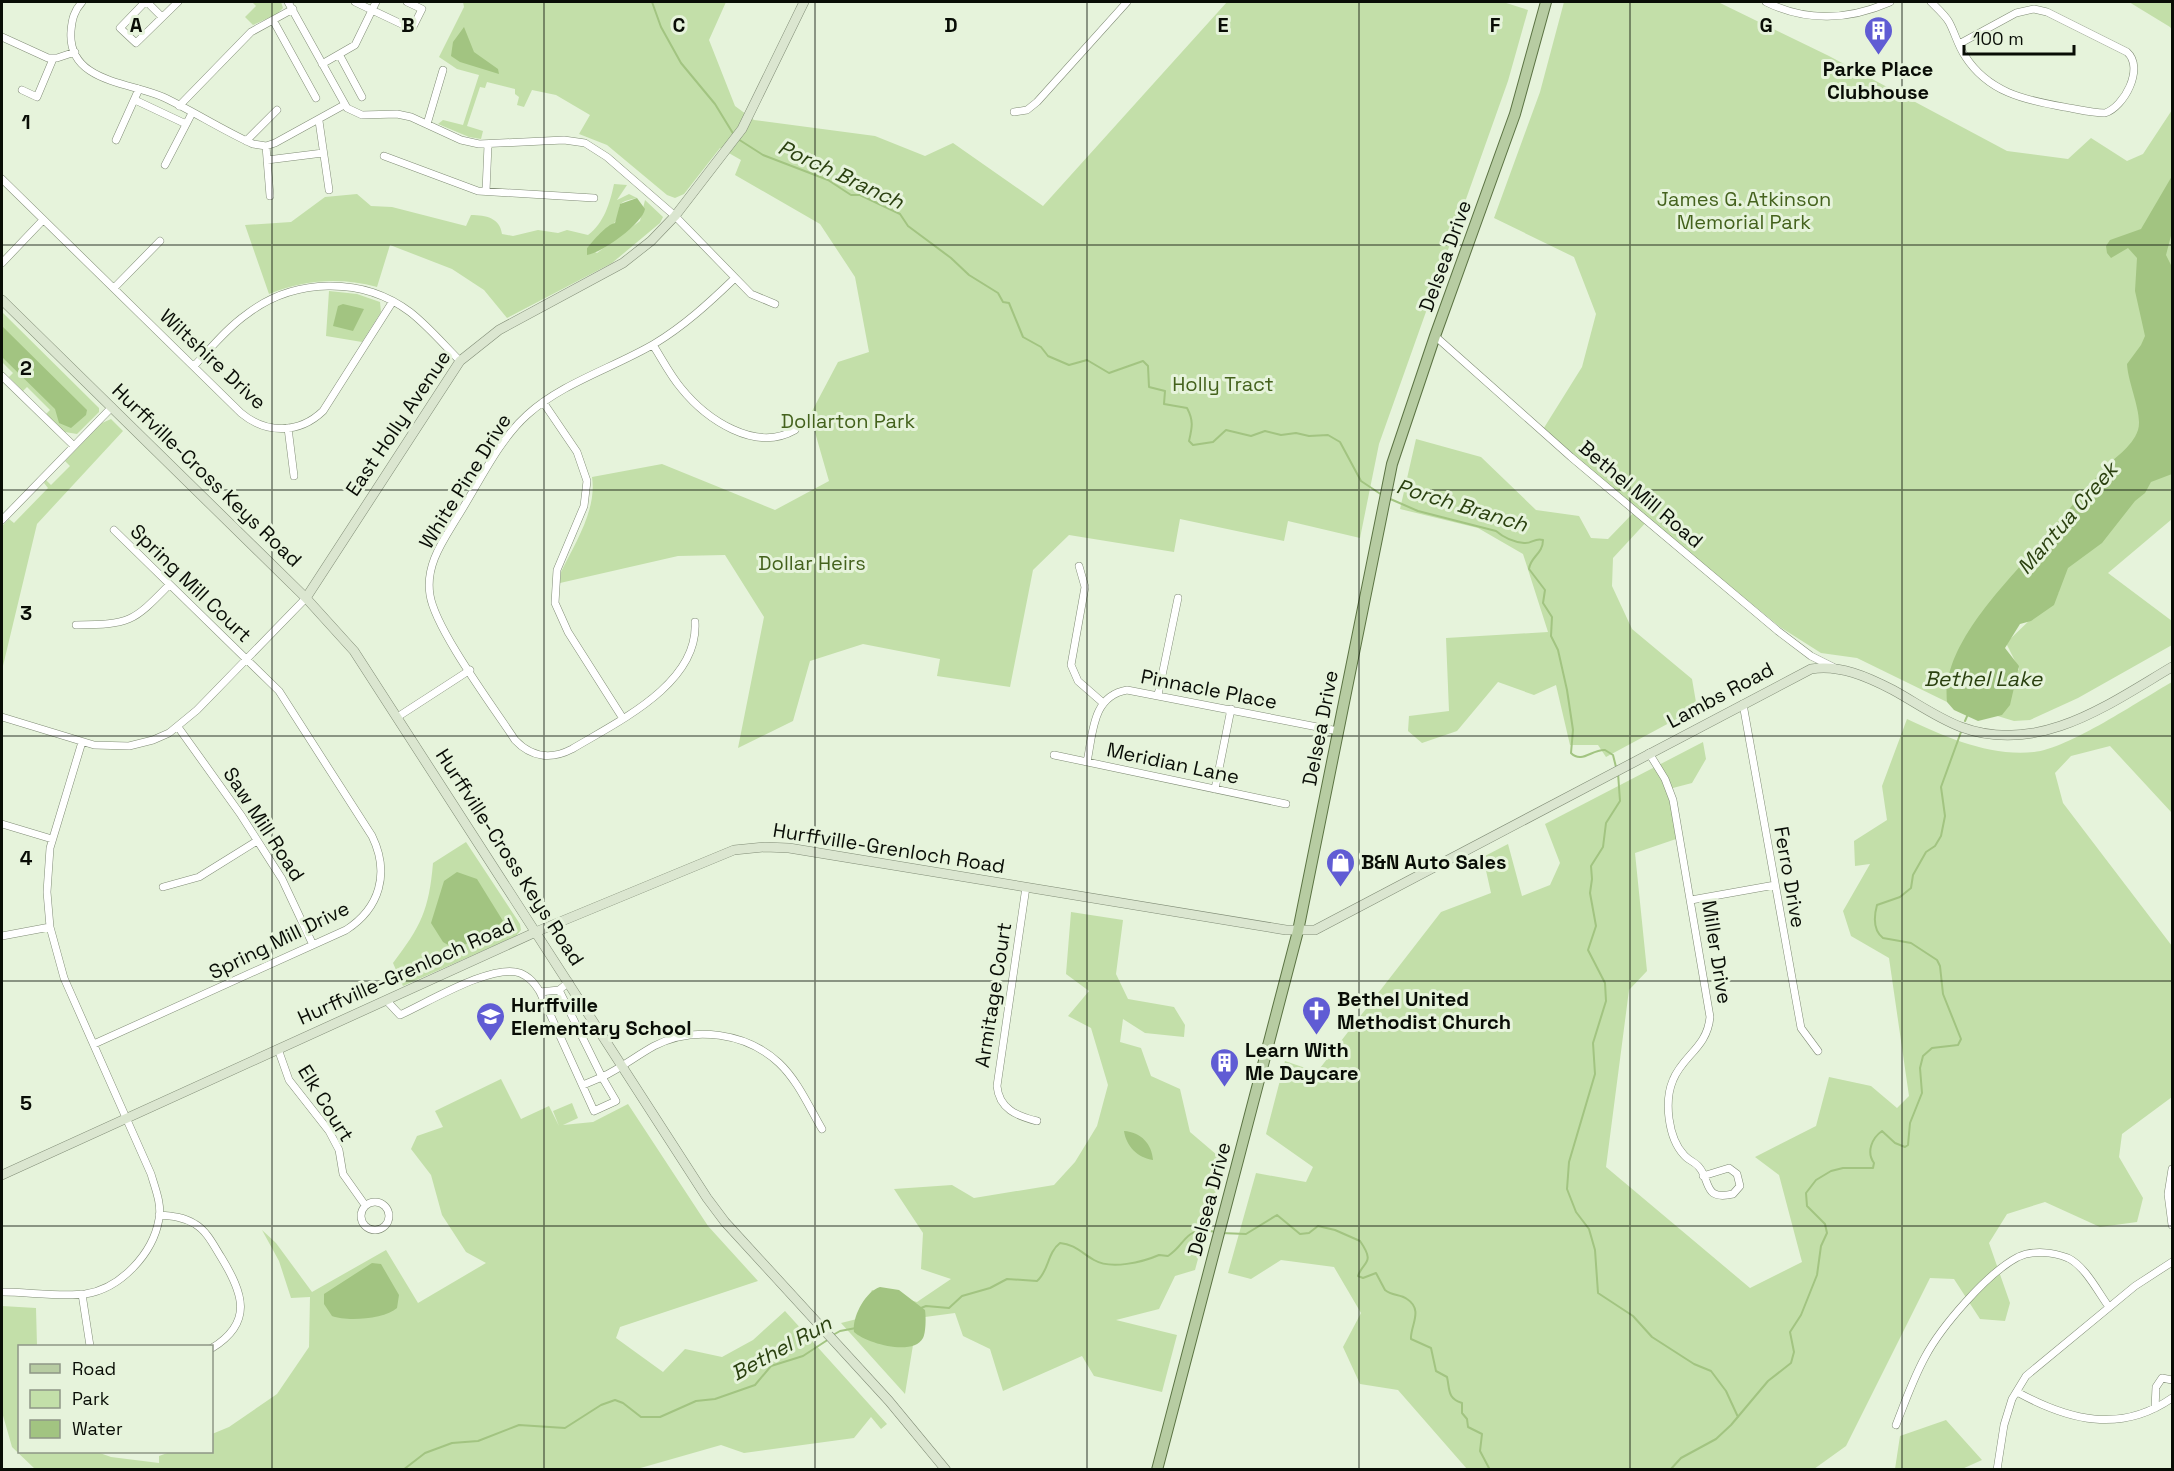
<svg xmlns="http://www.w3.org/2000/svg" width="2174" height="1471" font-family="'Space Grotesk',sans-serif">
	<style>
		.green { fill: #c3dfa9 }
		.water { fill: #a2c481 }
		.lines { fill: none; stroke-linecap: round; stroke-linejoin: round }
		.stream { stroke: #a2c481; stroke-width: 2 }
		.street-casing { stroke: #808c76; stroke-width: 8 }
		.secondary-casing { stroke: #808c76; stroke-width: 10 }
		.primary-casing { stroke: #5b7343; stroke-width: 12 }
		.street { stroke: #fff; stroke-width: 7 }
		.secondary { stroke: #dbe6d0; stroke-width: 9 }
		.primary { stroke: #b7cca2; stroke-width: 10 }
		.grid { fill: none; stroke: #090d06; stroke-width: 1.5; stroke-opacity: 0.55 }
		.labels { text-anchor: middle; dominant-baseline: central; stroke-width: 6; stroke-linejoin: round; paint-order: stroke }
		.poi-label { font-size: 20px; font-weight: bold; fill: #090d06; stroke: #e6f3db; text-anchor: start }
		.park-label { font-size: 20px; fill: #44621d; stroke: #e6f3db }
		.street-label { font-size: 20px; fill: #090d06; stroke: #e6f3db }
		.water-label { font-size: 21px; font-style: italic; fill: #2a400f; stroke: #e6f3db }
		.grid-label { font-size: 20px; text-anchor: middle; font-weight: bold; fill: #090d06; stroke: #e6f3db; stroke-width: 6; stroke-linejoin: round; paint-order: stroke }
	</style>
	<rect width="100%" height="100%" fill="#e6f3db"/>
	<!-- green -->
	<path class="green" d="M252,2H281L283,8L277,14L253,25L245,17L256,6Z
		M463,2H726L709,40L735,106L754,120L875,136L925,156L953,143L1043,206L1227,2H1503L1528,10L1508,81L1379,444L1360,538L1288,521L1284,541L1180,519L1174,552L1069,535L1033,570L1010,687L937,676L940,659L863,644L810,661L793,721L738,748L764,617L725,555L678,556L560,583L561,572C575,543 597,510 592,477L662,464L775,510L829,481L810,415L838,362L869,352L855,277L820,224L735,175L741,160L720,148L684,194L675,198L667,195L607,145L579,134L590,115L556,95L532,90L524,107L517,105L519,97L515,94V89L487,82L485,88L480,87L467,126L483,131L481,139L469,137L438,124L443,120L463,125L479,75L457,69L439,57L464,7Z
		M1564,2H1718L1829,56L2007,151L2068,159L2091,138L2127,161L2143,154L2172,110V519L2108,573L2172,621V645L2078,698L2030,720L2014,721L1991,714L2019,669L2006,643L2059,592L1988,605L1947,702L1857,658L1821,653L1780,627L1649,519L1613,558L1612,586L1632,629L1692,679L1697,708L1606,757L1598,745H1570L1556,685L1534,695L1498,682L1457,731L1422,743L1408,731L1409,716L1449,711L1446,638L1548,632L1523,554L1478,528L1400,509L1416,439L1481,457L1536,510L1579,516L1591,538L1608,539L1637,509L1542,431L1582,367L1596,314L1574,257L1494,218L1540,92Z
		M2129,2H2172V30L2170,27Z
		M614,184L627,185L617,200L629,194L637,198C609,203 625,209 615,222C608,232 595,239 587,248L597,253L640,221L645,200L663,217L660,223L612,263L507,318L484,290L452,269L390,245L377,287C339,277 305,280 269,294L245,225L291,222L325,197L357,194L371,206L392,207L466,226L471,215C486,215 500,218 502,234L513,236L538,230L558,233L567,230L588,235C604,223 610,203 614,184Z
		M329,291L357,294L380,302L381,312L362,342L326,336Z
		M2,312L99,408V412L77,434L65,432L46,414L50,410L27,387L23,391L9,377L13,373L2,362Z
		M111,419L123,431L37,524L2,670V526L9,519L14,523L48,488L44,483L46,480L51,485L70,466L65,461L102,423Z
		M2172,682V813L2110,746L2071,756L2055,773L2063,803L2172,946V1097L2122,1134L2119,1157L2143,1198L2137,1222L2100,1227L2045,1202L2007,1214L1989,1243L2010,1303L2005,1321L1980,1319L1954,1279L1930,1278L1846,1446L1814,1469H1467L1398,1390L1360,1384L1343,1347L1361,1313L1334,1267L1281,1260L1251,1279L1228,1273L1256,1173L1306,1182L1313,1167L1266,1134L1285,1061L1317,1072L1441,912L1491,893L1483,857L1508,844L1522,896L1550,885L1560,863L1545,824L1703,742L1706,759L1692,783L1669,789L1679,838L1635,853L1647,971L1629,990L1606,1167L1750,1288L1802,1262L1779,1175L1755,1157L1816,1126L1829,1077L1871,1086L1897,1108L1909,1096L1889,958L1851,936L1843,911L1870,864L1855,866L1854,841L1887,820L1882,786L1907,719C1945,737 1991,757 2034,752C2068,749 2140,700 2172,682Z
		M466,842L520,924L521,930L516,936L403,986L393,963C421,926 429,910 433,863Z
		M1071,912L1123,920L1116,974L1128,999L1174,1007L1185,1025L1184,1037L1145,1033L1123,1019L1120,1042L1141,1048L1151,1076L1180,1089L1190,1132L1224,1161L1195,1270L1175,1276L1159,1309L1116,1320L1177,1335L1162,1392L1094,1376L1082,1356L1003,1391L990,1349L963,1336L955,1313L925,1317L913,1345L905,1394L841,1323L857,1319L872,1290L917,1302L951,1279L921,1269L923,1233L894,1189L952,1185L974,1198L1054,1185L1075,1162L1097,1126L1108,1085L1091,1028L1068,1016L1089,991L1066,974Z
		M501,1079L521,1119L549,1106L559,1126L553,1111L572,1103L578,1118L563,1125L593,1122L628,1104L708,1226L758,1281L620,1327L616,1338L663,1372L685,1349L722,1357L753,1340L785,1311L887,1424L881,1429L871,1417L854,1438L744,1453L721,1445L637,1469H35L12,1447L2,1412V1306L36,1308L37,1346H20V1452H97L111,1457L159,1463V1456L170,1452H212V1434L229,1427L277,1394L309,1347L310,1297L291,1298L279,1261L262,1230L276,1243L312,1292L386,1250L418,1303L486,1263L466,1252L442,1215L431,1175L411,1149L417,1136L443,1127L435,1111Z
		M1946,1420L1982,1460L1962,1469H1895L1900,1436Z"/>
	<!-- water -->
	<path class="water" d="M464,27L474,52L498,69L499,74L460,62L451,56L453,42Z
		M2172,176V232L2166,255L2172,267V474L2151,482L2145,493L2135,501L2102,543L2068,568L2054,605L2031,621L2020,624L2005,648L2019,666L2010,705L2002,715L1978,721L1954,710L1947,702C1941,647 2003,587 2036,548C2058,522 2080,496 2102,471C2113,458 2132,448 2138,430C2143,414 2128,384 2127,364L2141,345L2145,336L2135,291L2137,258L2128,248L2111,258L2107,253L2106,246L2110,240L2141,229Z
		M637,198L645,209C643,223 602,253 587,255V248C594,240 606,225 615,223L620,204Z
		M343,304L364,309L353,331L333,326L338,306Z
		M2,326L87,410L86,415L71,428L59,423L55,409L2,357Z
		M457,872L477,879L503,921L488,934L455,949L443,942L431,923L444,881Z
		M1124,1131C1141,1132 1152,1144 1153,1160C1138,1158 1126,1146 1124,1131Z
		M372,1263L381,1264L399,1295L397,1308C385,1319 347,1322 332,1316L324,1304V1294Z
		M880,1287L899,1290L925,1310C926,1316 926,1332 923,1338C913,1357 866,1343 854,1332C852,1317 865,1292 880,1287Z"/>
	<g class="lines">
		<!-- stream -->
		<path class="stream" d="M652,2L661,27L681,63L715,104L734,135
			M738,139L763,155L828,180L851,195H860L900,214L908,226L951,258L969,275L998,293L1003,302L1009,303L1023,337L1041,347L1048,356L1069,365L1087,360L1109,373L1143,361L1148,366L1149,387L1165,391L1164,404L1187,408C1194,421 1192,428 1189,441L1193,445L1213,442L1226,430L1251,436L1265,431L1281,435L1296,433L1309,436L1328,435L1340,442L1361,481L1382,495
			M1388,498L1418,511L1496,531C1503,537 1514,542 1524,543C1532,544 1535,537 1543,540C1543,554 1530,557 1529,569L1545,590L1543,603L1552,617L1551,636L1558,650L1567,690L1573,730L1571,753C1582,764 1592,749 1605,750L1613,755L1616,767
			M1965,721L1968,714
			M1618,773L1620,801L1606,823L1603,847L1591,866L1592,879L1590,893L1596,926L1588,950L1605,983L1606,1001L1593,1043L1595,1074L1569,1162L1567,1189L1576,1212L1589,1229L1595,1250L1598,1293L1633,1316L1652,1337L1694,1364L1711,1371L1726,1391L1738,1417
			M1221,1233L1246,1234L1277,1215L1300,1234L1309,1233L1318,1226L1335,1230L1360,1241C1376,1264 1363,1261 1358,1276L1363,1278L1376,1273L1385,1290C1392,1296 1400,1294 1407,1299C1424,1310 1410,1326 1411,1339L1431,1348L1436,1371L1447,1377C1450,1390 1447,1398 1462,1403V1413L1467,1419L1468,1427L1482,1434L1480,1451L1490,1470
			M921,1308L926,1306L949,1308L962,1296L990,1288L1007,1279L1037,1281C1049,1271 1047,1253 1060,1243C1074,1244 1082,1253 1094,1260C1111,1270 1143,1262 1159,1255L1168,1256C1188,1243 1183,1226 1216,1232
			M833,1335L840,1331L856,1328
			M403,1470L425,1453L452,1443L478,1441L519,1425L565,1428L601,1405L615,1400L623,1403L641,1417H660L696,1401L715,1399L755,1385L771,1366L803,1356L829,1339
			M1670,1470L1681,1458L1716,1439L1731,1425L1768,1381L1791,1363L1794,1352L1790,1332L1801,1315L1817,1275L1821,1246L1827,1233L1825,1224L1807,1206L1806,1193L1816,1180L1831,1171L1843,1168H1873L1874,1163C1866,1152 1872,1138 1882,1131L1895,1143L1905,1147L1908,1145L1910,1123L1922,1093L1920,1068L1923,1056L1932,1048L1958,1045L1961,1039L1943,994L1940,966L1937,960L1911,943L1883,938C1873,930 1874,916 1877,905L1900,897L1911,888L1913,875L1926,852L1935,846L1941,836L1945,816L1941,787L1961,732"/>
		<defs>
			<path id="street" d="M82,2C74,11 72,19 71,31C67,82 129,82 163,97C193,111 222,130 253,144L266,146L275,143L344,105
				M145,2L120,28L136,43L178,2
				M147,2L162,17
				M288,2L347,108L362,115L397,114L411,117L461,140L479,144L564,140L585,143L607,157L675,216L751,294L775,304
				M355,2L412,29L422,9L407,2
				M1766,2C1806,22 1849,20 1890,2
				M1931,2C1937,8 1945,15 1949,22C1955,33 1958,46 1965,56C1988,92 2024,100 2064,107C2077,109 2091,113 2105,113C2124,107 2145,68 2127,52L2047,12L2034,9L2016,13L1959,44
				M273,20L316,98
				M2,37L48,58H57L75,52
				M340,56L362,97
				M322,64L355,45L376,2
				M22,90L37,97L53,59
				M135,100L186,124
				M179,106L251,32L293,9
				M1014,112L1027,110L1037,102L1127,2
				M319,121L329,190
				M427,124L443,70
				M116,140L139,89
				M246,141L277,110
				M266,146L270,196
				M384,156L478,191L594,198
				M267,160L323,153
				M165,165L192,113
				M2,179L241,413C266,434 299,434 323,411L393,301
				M486,191L488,145
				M2,263L43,220
				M114,288L160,241
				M1435,336L1571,457L1778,631L1811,656L1833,667
				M653,345C662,359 670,375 681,388C706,419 755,453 795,430
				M194,366C211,348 227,328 247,314C294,278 362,276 410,312C428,326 444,345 460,361
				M2,376L74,446
				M543,402L577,452L587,481L584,506L557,570L555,603L568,632L622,717
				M288,428L294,476
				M2,520L112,407
				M1079,566L1085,587L1071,665L1078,681L1102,702
				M695,622C699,684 617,722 572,749C551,760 531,757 515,740C494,708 435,629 430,595C425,565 443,541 458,516C479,483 498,441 527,415C562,383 613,368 654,344C684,326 709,303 735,278
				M76,625C130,624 132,623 169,585
				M1158,695L1178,598
				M1743,704L1801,1028L1818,1051
				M399,716L470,670
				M2,717L94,745L129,746L153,740L169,733L197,710L306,598
				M178,727L241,815L282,879L313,945
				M1649,753L1665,779L1673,800L1710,1017C1707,1048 1683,1055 1673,1080C1664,1101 1668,1138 1684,1155C1688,1160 1695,1162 1699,1167C1711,1181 1703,1201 1733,1194L1740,1186L1737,1174L1729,1168L1703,1176
				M1054,755L1286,804
				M1087,762C1093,733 1092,696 1127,690L1338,731
				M1215,789L1231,709
				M2,824L52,839
				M163,887L199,877L257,841
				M1026,887L997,1086C999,1109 1017,1116 1037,1121
				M1691,900L1775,885
				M2,936L50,927
				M569,982L559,990L602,1077L583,1085
				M540,992L559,990
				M386,1000L400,1015C427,1003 492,963 520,973C530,977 535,984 540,992L594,1111L616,1101L602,1077C621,1068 636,1056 654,1046C694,1025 747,1033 779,1063C798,1081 809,1107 822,1129
				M94,1044L346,930C380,908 390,873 372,836L279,691L114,530
				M278,1049L289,1080L329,1131L339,1150L343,1174L365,1205
				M2172,1169L2168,1194L2172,1225
				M361 1216a14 14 0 1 1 28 0a14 14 0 1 1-28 0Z
				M159,1215C172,1216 184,1217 195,1224C207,1231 214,1246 221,1257C243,1293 254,1322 212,1348
				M2,1292C28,1292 59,1297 85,1294C120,1289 153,1254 159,1219C162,1204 155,1188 151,1174L64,978L50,927L47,892L50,848L82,742
				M82,1294L90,1346
				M2017,1392C2068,1420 2120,1434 2172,1398
				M2155,1408L2156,1387L2162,1378L2172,1380
				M1896,1425C1905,1402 1913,1379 1925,1357C1941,1327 1987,1273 2018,1257C2033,1250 2053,1252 2068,1258C2085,1266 2098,1292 2109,1307
				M1997,1470L2004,1425L2012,1399L2026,1376L2135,1286L2172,1262"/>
			<path id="secondary" d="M2,300L306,598L354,651L707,1198L725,1222L889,1401L946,1470
				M306,598L460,361L499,330L623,263L651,241L675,216L742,129L804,2
				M2,1175L538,931L734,850L765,847L789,848L1286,930H1315L1811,669C1839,664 1868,677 1893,690C1915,702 1937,718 1961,727C2039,756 2109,704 2172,667"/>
			<path id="primary" d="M1157,1470L1298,931L1392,464L1435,336L1515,114L1546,2"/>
		</defs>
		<!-- street casing -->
		<use href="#street" class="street-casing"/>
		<!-- secondary casing -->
		<use href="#secondary" class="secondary-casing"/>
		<!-- primary casing -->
		<use href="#primary" class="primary-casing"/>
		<!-- street -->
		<use href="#street" class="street"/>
		<!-- secondary -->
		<use href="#secondary" class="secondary"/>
		<!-- primary -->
		<use href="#primary" class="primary"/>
	</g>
	<!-- grid -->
	<path class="grid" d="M272,2V1470M544,2V1470M815,2V1470M1087,2V1470M1359,2V1470M1630,2V1470M1902,2V1470M2,245H2172M2,490H2172M2,736H2172M2,981H2172M2,1226H2172"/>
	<!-- icons -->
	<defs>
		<symbol id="building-pin" viewBox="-11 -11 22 30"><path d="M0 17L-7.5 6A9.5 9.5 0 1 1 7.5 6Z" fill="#605cd4" stroke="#e6f3db"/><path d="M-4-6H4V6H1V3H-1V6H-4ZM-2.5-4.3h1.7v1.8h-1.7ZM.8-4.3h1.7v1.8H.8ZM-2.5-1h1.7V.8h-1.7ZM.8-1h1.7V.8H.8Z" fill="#fff"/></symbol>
		<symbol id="shop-pin" viewBox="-11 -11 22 30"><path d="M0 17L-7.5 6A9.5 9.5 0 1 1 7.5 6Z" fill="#605cd4" stroke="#e6f3db"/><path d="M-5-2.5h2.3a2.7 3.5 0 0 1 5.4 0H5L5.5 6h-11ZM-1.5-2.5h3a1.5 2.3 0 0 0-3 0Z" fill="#fff"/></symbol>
		<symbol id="church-pin" viewBox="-11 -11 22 30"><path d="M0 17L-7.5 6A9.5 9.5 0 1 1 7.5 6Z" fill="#605cd4" stroke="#e6f3db"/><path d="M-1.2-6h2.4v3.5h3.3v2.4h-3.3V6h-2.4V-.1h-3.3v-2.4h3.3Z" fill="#fff"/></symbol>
		<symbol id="school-pin" viewBox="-11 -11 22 30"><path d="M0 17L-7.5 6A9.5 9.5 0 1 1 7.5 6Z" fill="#605cd4" stroke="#e6f3db"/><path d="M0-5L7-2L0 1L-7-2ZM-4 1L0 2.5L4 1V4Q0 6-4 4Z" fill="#fff"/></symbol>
	</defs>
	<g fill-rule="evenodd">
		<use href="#building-pin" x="1862" y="14" width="33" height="45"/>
		<use href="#shop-pin" x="1324" y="846" width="33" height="45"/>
		<use href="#church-pin" x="1300" y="994" width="33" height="45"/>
		<use href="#school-pin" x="474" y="1000" width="33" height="45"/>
		<use href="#building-pin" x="1208" y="1046" width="33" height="45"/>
	</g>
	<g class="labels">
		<!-- poi labels -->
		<g class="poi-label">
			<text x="1878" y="69" text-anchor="middle">Parke Place<tspan x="1878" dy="23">Clubhouse</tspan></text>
			<text x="1361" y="862">B&amp;N Auto Sales</text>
			<text x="1337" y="999">Bethel United<tspan x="1337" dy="23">Methodist Church</tspan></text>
			<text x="511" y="1005">Hurffville<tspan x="511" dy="23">Elementary School</tspan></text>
			<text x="1245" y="1050">Learn With<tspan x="1245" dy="23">Me Daycare</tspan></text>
		</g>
		<!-- park labels -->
		<g class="park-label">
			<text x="1744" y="199">James G. Atkinson<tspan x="1744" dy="23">Memorial Park</tspan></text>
			<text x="1223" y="384">Holly Tract</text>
			<text x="848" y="421">Dollarton Park</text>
			<text x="812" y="563">Dollar Heirs</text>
		</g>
		<!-- street labels -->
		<g class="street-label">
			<text transform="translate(1445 256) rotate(-70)">Delsea Drive</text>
			<text transform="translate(213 359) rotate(43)">Wiltshire Drive</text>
			<text transform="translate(398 423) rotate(-56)">East Holly Avenue</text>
			<text transform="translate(207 475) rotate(44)">Hurffville-Cross Keys Road</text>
			<text transform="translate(465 481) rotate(-58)">White Pine Drive</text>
			<text transform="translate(1641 494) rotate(40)">Bethel Mill Road</text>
			<text transform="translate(191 583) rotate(44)">Spring Mill Court</text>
			<text transform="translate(1209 689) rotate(11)">Pinnacle Place</text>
			<text transform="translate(1720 695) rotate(-28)">Lambs Road</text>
			<text transform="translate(1320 728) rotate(-79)">Delsea Drive</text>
			<text transform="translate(1173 763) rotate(12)">Meridian Lane</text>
			<text transform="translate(264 824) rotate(57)">Saw Mill Road</text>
			<text transform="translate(889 848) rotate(9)">Hurffville-Grenloch Road</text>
			<text transform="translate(510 857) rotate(57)">Hurffville-Cross Keys Road</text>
			<text transform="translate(1790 877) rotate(80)">Ferro Drive</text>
			<text transform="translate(279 940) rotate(-26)">Spring Mill Drive</text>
			<text transform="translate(1717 952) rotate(81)">Miller Drive</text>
			<text transform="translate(406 971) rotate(-24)">Hurffville-Grenloch Road</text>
			<text transform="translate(993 995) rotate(-81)">Armitage Court</text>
			<text transform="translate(326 1103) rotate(58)">Elk Court</text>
			<text transform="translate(1209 1199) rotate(-75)">Delsea Drive</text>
		</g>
		<!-- water labels -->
		<g class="water-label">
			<text transform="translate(841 174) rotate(25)">Porch Branch</text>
			<text transform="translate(1462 505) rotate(17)">Porch Branch</text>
			<text transform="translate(2067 518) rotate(-49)">Mantua Creek</text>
			<text x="1983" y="678">Bethel Lake</text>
			<text transform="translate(781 1348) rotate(-29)">Bethel Run</text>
		</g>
	</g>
	<g class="grid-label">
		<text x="136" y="32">A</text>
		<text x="408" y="32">B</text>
		<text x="679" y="32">C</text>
		<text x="951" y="32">D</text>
		<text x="1223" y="32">E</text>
		<text x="1495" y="32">F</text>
		<text x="1766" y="32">G</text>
		<text x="26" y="129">1</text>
		<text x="26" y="375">2</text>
		<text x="26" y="620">3</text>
		<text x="26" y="865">4</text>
		<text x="26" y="1110">5</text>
	</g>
	<!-- border -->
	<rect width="2174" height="1471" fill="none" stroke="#090d06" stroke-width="6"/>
	<!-- legend -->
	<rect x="18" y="1345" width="195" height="108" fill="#e6f3db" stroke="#8e9786" stroke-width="1.5"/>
	<rect x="30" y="1364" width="30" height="9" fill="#b7cca2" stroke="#8e9786" stroke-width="1.5"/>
	<text x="72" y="1375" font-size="18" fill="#090d06">Road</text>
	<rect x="30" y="1390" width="30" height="18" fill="#c3dfa9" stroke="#8e9786" stroke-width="1.5"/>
	<text x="72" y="1405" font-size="18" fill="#090d06">Park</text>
	<rect x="30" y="1420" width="30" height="18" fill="#a2c481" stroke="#8e9786" stroke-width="1.5"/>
	<text x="72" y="1435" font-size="18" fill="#090d06">Water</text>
	<!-- scale -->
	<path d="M1964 45v9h110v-9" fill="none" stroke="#090d06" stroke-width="3"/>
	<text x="1973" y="45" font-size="18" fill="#090d06" stroke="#e6f3db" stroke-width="4.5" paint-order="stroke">100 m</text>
</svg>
